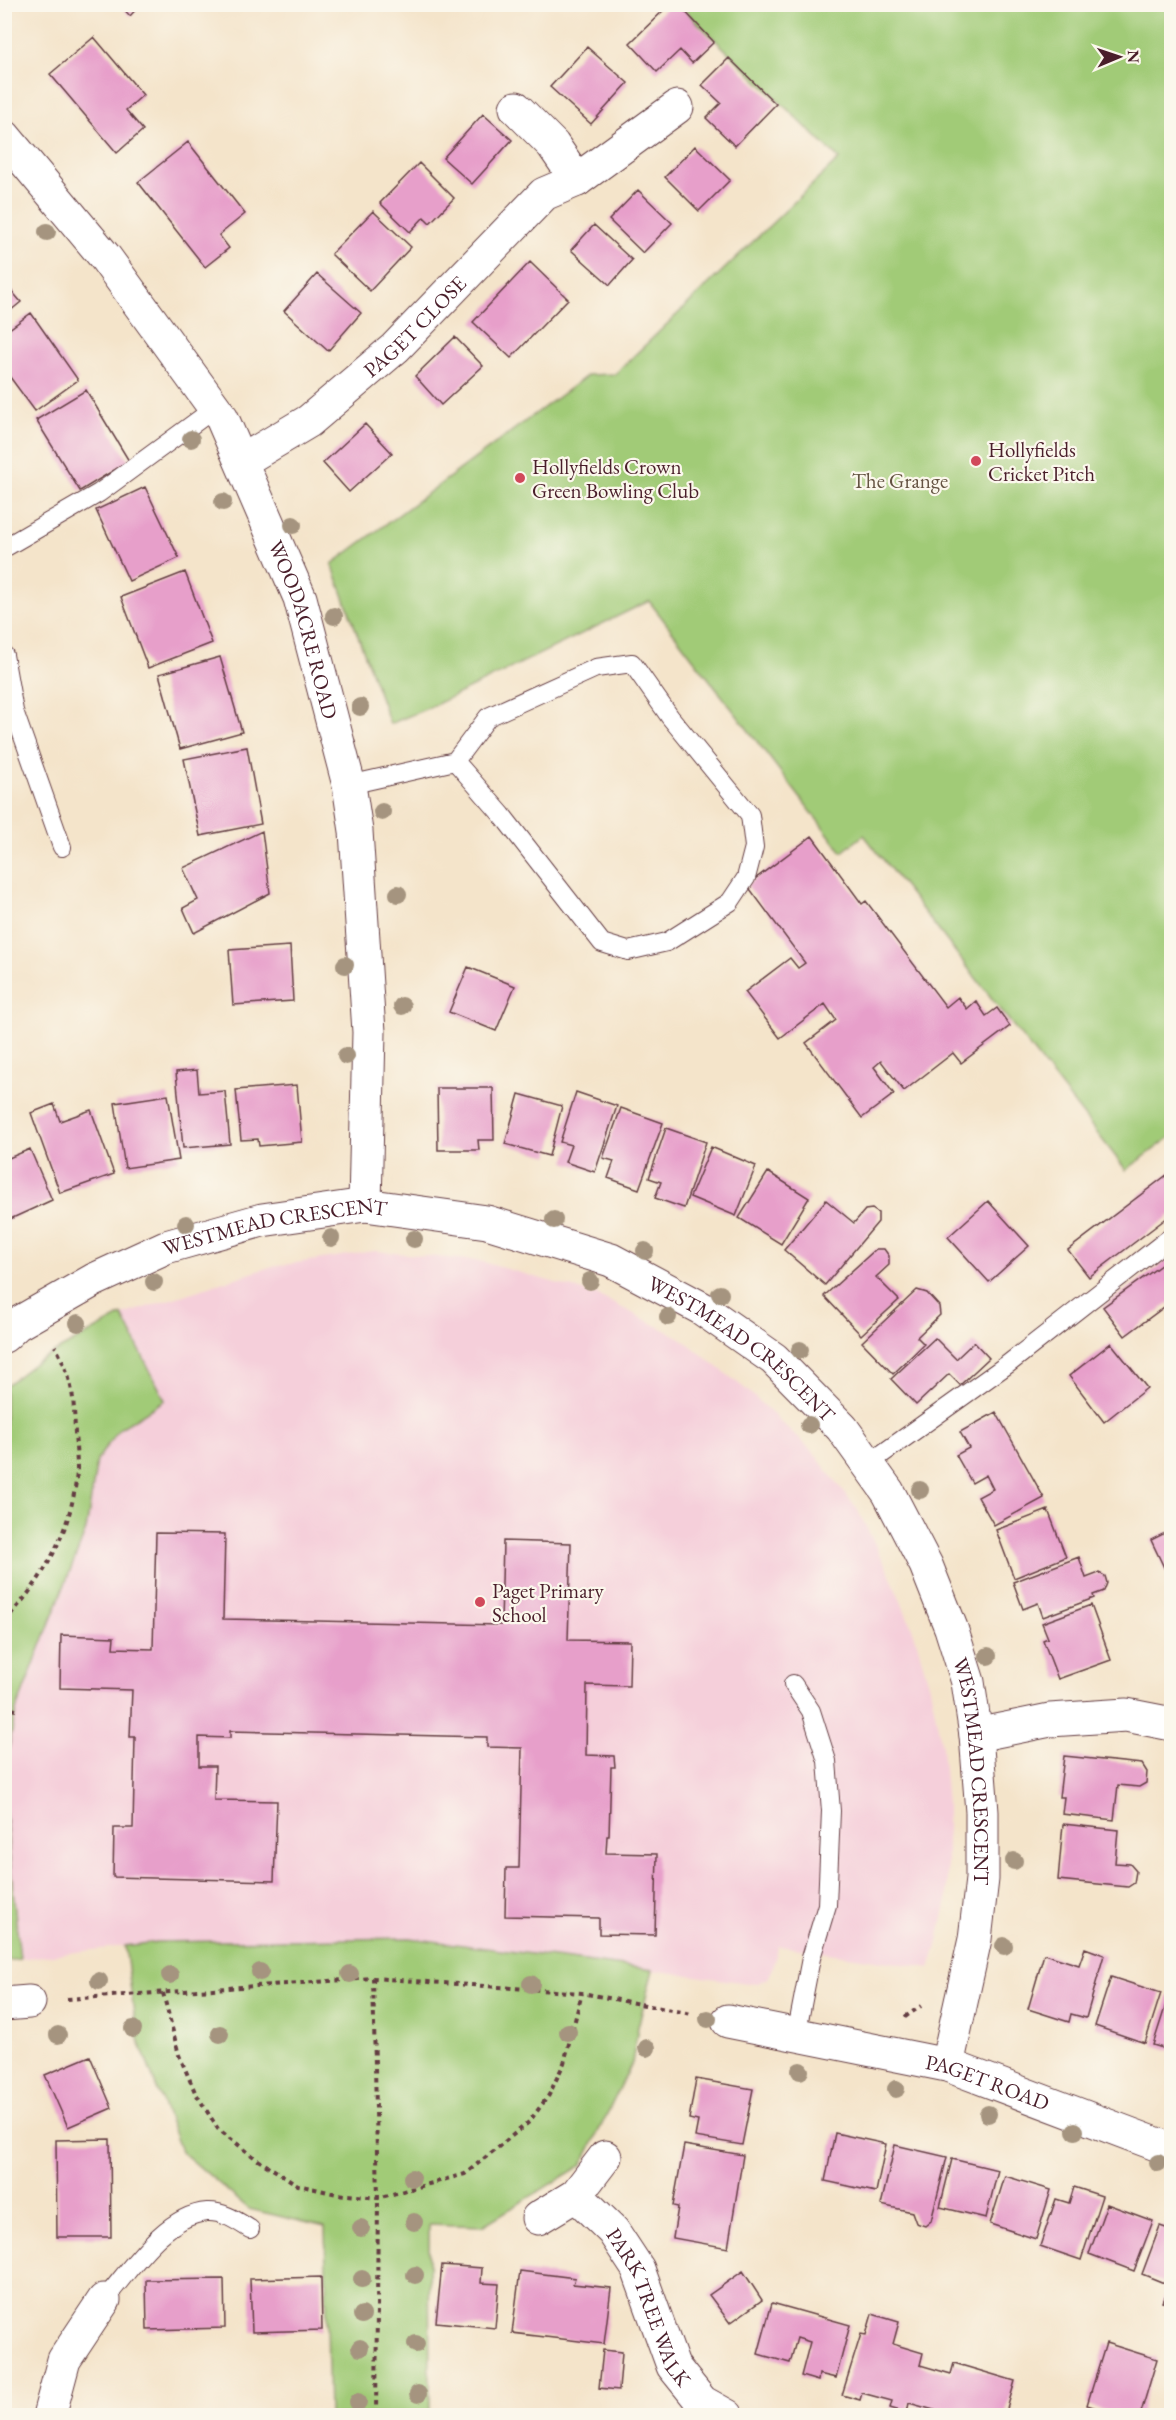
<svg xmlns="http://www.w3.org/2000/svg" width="1176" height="2420" font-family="'EB Garamond',serif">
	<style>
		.built { fill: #f5cfda }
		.green { fill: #a1cb77; stroke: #767551; stroke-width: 1.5 }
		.building { fill: #e79fca }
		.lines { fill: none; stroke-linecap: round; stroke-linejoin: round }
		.lane-casing { stroke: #643d43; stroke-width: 20 }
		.street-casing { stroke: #643d43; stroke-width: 35 }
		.path { stroke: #643d43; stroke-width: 4; stroke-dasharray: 4.5 4.5; stroke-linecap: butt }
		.lane { stroke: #fff; stroke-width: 18 }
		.street { stroke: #fff; stroke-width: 33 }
		.tree { fill: #a5947f }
		.poi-dot { fill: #d1495b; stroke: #fbf7ec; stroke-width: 2 }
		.labels { text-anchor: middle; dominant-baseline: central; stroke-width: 4.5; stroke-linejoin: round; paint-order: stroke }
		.street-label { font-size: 21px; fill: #4a1f2b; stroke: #fbf7ec }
		.poi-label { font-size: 21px; fill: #4a1f2b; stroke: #fbf7ec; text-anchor: start }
		.park-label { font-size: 21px; fill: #645342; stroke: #fbf7ec }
	</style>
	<rect width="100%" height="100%" fill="#fbf7ec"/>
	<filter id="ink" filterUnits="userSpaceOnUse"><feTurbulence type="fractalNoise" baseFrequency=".0167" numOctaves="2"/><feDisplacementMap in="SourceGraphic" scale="12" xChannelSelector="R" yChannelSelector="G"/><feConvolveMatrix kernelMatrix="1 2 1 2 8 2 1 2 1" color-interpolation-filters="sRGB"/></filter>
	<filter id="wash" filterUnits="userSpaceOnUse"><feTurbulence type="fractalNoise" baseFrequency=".008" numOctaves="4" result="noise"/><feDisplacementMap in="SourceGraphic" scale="24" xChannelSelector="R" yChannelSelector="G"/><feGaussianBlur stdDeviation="1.35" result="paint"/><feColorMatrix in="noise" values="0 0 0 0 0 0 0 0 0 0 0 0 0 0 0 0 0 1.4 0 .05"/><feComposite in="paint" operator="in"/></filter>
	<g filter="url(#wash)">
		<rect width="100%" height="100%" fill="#f4e4ca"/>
		<!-- built -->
		<path class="built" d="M374,1251L480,1261L597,1295L681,1338L748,1391L812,1451L857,1509L889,1572L914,1633L930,1687L942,1747L947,1805V1900L936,1950L930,1968L779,1946L769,1977L756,1984L410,1938L157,1942L20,1959L4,1811L5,1768L16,1710L86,1530L97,1460L119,1429L165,1400L122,1315L270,1267Z"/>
		<!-- green -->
		<path class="green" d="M679,5H1171L1172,1136L1126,1170L864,835L842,852L649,601L437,704L390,724L332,564L588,375L615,374L839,159Z
			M122,1315L165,1400L119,1429L97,1460L86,1530L16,1710L5,1768V1386L35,1363Z
			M5,1811L20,1959L5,1961H4Z
			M410,1938L653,1970L638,2027L632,2063L582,2165L482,2226L429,2224L430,2415H329L325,2227L249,2209L181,2151L137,2036L125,1946L157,1942Z"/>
		<g id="blocks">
			<!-- building -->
			<path class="building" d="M119,4H141L130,16Z
				M670,4H678L714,42L692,63L680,50L657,72L630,43Z
				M94,37L143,95L126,110L143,130L117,153L50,74Z
				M587,47L628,83L591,124L550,87Z
				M729,58L776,104L735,146L706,118L721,103L702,85Z
				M483,114L512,140L472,184L443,158Z
				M188,142L245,214L219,235L229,248L205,267L138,182Z
				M695,146L730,180L699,211L665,177Z
				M419,163L454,198L430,223L424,217L410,232L380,203Z
				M638,190L672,223L643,253L609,220Z
				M373,211L411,247L370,291L331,254Z
				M594,225L632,260L610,285L571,250Z
				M530,262L568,299L511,358L473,322Z
				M317,274L361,313L328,351L284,311Z
				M4,282L21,302L4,316Z
				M31,313L78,380L35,411L4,369V333Z
				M455,337L483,366L441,405L415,376Z
				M86,390L129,461L80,491L36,420Z
				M365,424L392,453L349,492L323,463Z
				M145,487L179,558L129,581L96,510Z
				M185,572L212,643L148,668L121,597Z
				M220,657L242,732L180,749L159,674Z
				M247,747L261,824L200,836L184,759Z
				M262,831L270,893L194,933L183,908L198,900L183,868Z
				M812,836L862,904L866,901L946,1007L958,997L967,1009L976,1001L986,1016L997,1008L1010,1026L961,1063L953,1053L904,1091L881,1061L874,1067L894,1094L862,1118L806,1043L836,1020L825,1004L780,1038L745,992L790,958L798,968L805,963L747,885Z
				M290,946L293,1001L233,1005L229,950Z
				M468,967L515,986L496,1031L449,1012Z
				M197,1070L199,1093L225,1091L230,1144L183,1148L176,1072Z
				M297,1085L302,1142L259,1146L258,1139L241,1140L236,1090Z
				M437,1088H493L494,1140H478L479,1150H438Z
				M576,1092L617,1106L595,1172L565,1162L571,1145L560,1142Z
				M519,1094L562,1106L549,1156L505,1144Z
				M168,1095L179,1160L125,1168L115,1103Z
				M54,1104L60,1121L91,1110L114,1174L60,1193L31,1113Z
				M621,1108L663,1123L639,1189L608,1178L614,1161L603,1158Z
				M666,1128L706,1142L684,1208L655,1198L661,1182L649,1178Z
				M711,1147L756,1166L736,1216L690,1197Z
				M30,1149L52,1200L6,1221L4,1216V1160Z
				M1172,1171V1214L1089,1277L1068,1250Z
				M768,1172L809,1198L781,1244L739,1218Z
				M826,1200L854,1223L865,1210L872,1209L878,1213V1222L825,1285L784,1250Z
				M988,1201L1029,1246L989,1282L948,1237Z
				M876,1249H884L889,1256V1265L876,1277L899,1300L861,1335L824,1296Z
				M1172,1257V1301L1125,1336L1103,1307Z
				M917,1290L927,1293L939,1306L940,1315L917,1337L924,1344L893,1374L862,1342Z
				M935,1338L956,1359L974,1342L989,1358L960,1385L949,1374L916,1405L891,1379Z
				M1111,1343L1147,1388L1104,1422L1069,1376Z
				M996,1412L1044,1498L994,1525L978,1497L993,1489L986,1475L972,1483L956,1455L969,1448L960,1432Z
				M1048,1510L1066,1557L1014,1578L996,1530Z
				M1167,1532L1172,1542V1576L1169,1578L1151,1540Z
				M156,1533L225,1534L223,1619L501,1625L503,1541L571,1543L568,1640L630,1641L629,1686L587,1685L586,1755L614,1756L615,1767H611L609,1836H607L606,1853L657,1854L655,1935L599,1934V1918L505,1916L506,1868H519L522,1748L487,1747V1737L230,1731V1738L199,1737V1766H215L214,1800L277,1801L274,1881L113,1877L114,1828H133L135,1737H130L132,1690L60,1688L61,1635L114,1637L113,1648L153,1649Z
				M1079,1557L1086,1578L1099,1573L1105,1576L1107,1583L1104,1591L1093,1595L1094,1598L1043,1617L1038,1603L1023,1609L1013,1582Z
				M1091,1605L1111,1660L1058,1679L1043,1640L1048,1638L1042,1623Z
				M1064,1756L1142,1764L1147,1772L1146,1783L1139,1787L1118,1785L1114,1820L1062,1814L1064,1797H1059Z
				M1063,1824L1118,1830L1115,1863L1130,1864L1136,1871L1134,1883L1128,1887L1058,1880Z
				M1085,1948L1104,1955L1086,2018L1071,2014L1069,2022L1028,2009L1044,1954L1079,1965Z
				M1111,1977L1161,1993L1145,2043L1095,2026Z
				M1169,1995H1172V2051L1153,2045Z
				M90,2056L112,2108L68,2127L45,2075Z
				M696,2079L753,2089L742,2145L695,2137L698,2121L689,2119Z
				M835,2133L886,2144L876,2192L825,2181Z
				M110,2139L111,2237H57L56,2140Z
				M684,2145L743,2155L728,2248L673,2238L678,2207L673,2206Z
				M895,2145L947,2157L931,2221L925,2226L916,2223L912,2212L881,2205Z
				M952,2159L998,2170L986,2218L940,2207Z
				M1005,2176L1051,2190L1036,2239L990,2224Z
				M1074,2187L1102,2196L1081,2260L1040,2246L1056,2199L1069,2203Z
				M1107,2204L1153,2221L1134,2271L1089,2254Z
				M1160,2226L1172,2230V2305L1162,2302L1169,2285L1142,2274Z
				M442,2265L482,2268L481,2283L499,2284L495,2328L436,2322Z
				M520,2271L575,2278L573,2284L611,2288L604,2344L512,2333Z
				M743,2271L762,2300L730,2323L709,2295Z
				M321,2277L322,2330L252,2332L250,2279Z
				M224,2279L225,2328L147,2330L146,2280Z
				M772,2303L850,2325L836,2378L819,2374L818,2381L801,2376L810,2342L797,2338L790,2363L758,2354Z
				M872,2314L899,2322L893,2344L923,2353L920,2365L951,2374L954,2363L1015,2381L1005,2416H940L941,2412L909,2403L907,2413L890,2408L892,2401L862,2393L860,2400L842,2395L861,2334L866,2335Z
				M1106,2343L1157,2359L1140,2416H1121L1087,2405Z
				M603,2350L622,2352L619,2390L599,2388Z"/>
		</g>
	</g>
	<g filter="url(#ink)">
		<use href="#blocks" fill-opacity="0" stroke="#643d43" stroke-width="1.5"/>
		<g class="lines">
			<defs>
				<path id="lane" d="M4,548L99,493L215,408
					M4,655L14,711L62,847
					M349,785L455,761L488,717L596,668L632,663L670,717L750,815L754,847L746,878L730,902L667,942L628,951L602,943L502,815L455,761
					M868,1464L1008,1364L1172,1236
					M793,1684L811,1711L827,1761L831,1811L827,1905L811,1958L796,2036
					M104,2300C130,2270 165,2215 207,2212C223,2211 237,2221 250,2229"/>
				<g id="street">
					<path d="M516,108L553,145L577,180"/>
					<path id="s1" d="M4,136L105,257L222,418L300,598L349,785L356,831L369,1032L365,1205"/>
					<path id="s2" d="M242,461L309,421L395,348L544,194L577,180L677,107"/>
					<path id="s3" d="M4,1336L17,1324L94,1280L166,1247L262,1220L365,1205L487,1222L611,1260L701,1308L774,1359L842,1428L888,1492L926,1565L951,1628L968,1682L976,1735L982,1812V1879L975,1939L947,2065"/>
					<path d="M976,1735L1050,1720L1126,1715L1172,1724"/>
					<path d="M4,2004L29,2002"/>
					<path id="s4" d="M728,2021L947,2065L1172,2150"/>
					<path id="s5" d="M605,2157L576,2195L613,2231L638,2269L673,2366L702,2402L727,2416"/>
					<path d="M538,2218L576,2195"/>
					<path d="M49,2416L64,2360L104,2300"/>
				</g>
			</defs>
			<!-- lane casing -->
			<use href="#lane" class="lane-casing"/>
			<!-- street casing -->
			<use href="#street" class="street-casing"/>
			<!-- path -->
			<path class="path" d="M4,1621C44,1581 73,1527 77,1471C77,1459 76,1446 75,1434C74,1397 73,1379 55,1346
				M4,1708L16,1710
				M373,1978L378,2198L376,2416
				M163,1993L179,2055L195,2092L218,2129L258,2160L298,2185L337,2194L378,2198L465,2174L529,2122L549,2095L564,2063L582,1993
				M67,1999L373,1978L582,1993L692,2014
				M905,2017L921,2006"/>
			<!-- lane -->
			<use href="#lane" class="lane"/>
			<!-- street -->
			<use href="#street" class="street"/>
		</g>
		<!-- trees -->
		<g class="tree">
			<circle cx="47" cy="232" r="9"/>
			<circle cx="191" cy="439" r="9"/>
			<circle cx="223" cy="502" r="9"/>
			<circle cx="293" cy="525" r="9"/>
			<circle cx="334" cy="616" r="9"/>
			<circle cx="360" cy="707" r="9"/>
			<circle cx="382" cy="812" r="9"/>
			<circle cx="398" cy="894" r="9"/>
			<circle cx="345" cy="965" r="9"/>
			<circle cx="402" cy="1006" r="9"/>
			<circle cx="346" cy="1056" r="9"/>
			<circle cx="554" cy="1220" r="9"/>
			<circle cx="186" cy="1224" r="9"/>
			<circle cx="331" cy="1238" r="9"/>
			<circle cx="414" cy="1239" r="9"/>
			<circle cx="645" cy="1251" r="9"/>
			<circle cx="590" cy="1281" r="9"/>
			<circle cx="154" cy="1282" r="9"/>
			<circle cx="720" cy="1294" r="9"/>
			<circle cx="668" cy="1317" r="9"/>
			<circle cx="78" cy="1323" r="9"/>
			<circle cx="800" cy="1350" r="9"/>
			<circle cx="809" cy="1425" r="9"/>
			<circle cx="920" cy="1490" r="9"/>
			<circle cx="988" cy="1656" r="9"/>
			<circle cx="1014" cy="1861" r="9"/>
			<circle cx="1004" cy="1946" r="9"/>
			<circle cx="260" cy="1972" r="9"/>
			<circle cx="350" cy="1974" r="9"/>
			<circle cx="170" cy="1975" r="9"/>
			<circle cx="99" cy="1981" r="9"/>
			<circle cx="531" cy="1984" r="9"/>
			<circle cx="708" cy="2019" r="9"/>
			<circle cx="133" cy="2029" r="9"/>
			<circle cx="568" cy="2032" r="9"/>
			<circle cx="220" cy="2034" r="9"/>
			<circle cx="58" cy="2035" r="9"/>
			<circle cx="647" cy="2048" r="9"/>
			<circle cx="800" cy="2071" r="9"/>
			<circle cx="896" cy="2089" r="9"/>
			<circle cx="988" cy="2114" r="9"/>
			<circle cx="1075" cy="2131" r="9"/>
			<circle cx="1158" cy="2163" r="9"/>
			<circle cx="412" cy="2178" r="9"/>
			<circle cx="414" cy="2222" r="9"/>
			<circle cx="361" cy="2228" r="9"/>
			<circle cx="415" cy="2275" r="9"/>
			<circle cx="362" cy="2279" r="9"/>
			<circle cx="362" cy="2315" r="9"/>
			<circle cx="416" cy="2344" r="9"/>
			<circle cx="360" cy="2348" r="9"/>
			<circle cx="418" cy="2394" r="9"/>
			<circle cx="358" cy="2402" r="9"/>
		</g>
	</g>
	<!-- markers -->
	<g class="poi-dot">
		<circle cx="976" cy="461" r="6"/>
		<circle cx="520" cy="478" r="6"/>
		<circle cx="480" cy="1602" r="6"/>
	</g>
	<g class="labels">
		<!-- street labels -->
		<g class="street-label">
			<text stroke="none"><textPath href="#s2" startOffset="220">PAGET CLOSE</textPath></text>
			<text stroke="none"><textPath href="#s1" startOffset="584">WOODACRE ROAD</textPath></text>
			<text stroke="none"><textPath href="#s3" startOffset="297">WESTMEAD CRESCENT</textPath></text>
			<text stroke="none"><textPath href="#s3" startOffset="801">WESTMEAD CRESCENT</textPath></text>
			<text stroke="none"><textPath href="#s3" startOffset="1305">WESTMEAD CRESCENT</textPath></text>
			<text stroke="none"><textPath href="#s4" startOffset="267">PAGET ROAD</textPath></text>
			<text stroke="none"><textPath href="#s5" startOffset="184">PARK TREE WALK</textPath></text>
		</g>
		<!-- poi labels -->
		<g class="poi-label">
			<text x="988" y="449">Hollyfields<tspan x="988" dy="24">Cricket Pitch</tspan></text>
			<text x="532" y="466">Hollyfields Crown<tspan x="532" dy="24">Green Bowling Club</tspan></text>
			<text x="492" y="1590">Paget Primary<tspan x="492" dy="24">School</tspan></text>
		</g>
		<!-- park labels -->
		<g class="park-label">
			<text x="900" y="480">The Grange</text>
		</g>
	</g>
	<!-- margin -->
	<rect width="1176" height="2420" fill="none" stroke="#fbf7ec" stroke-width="24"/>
	<!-- north arrow -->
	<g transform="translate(1119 57) rotate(88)" stroke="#fbf7ec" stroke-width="4.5" paint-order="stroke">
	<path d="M0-4.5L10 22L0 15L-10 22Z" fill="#4a1f2b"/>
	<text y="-9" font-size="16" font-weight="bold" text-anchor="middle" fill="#4a1f2b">N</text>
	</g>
</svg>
